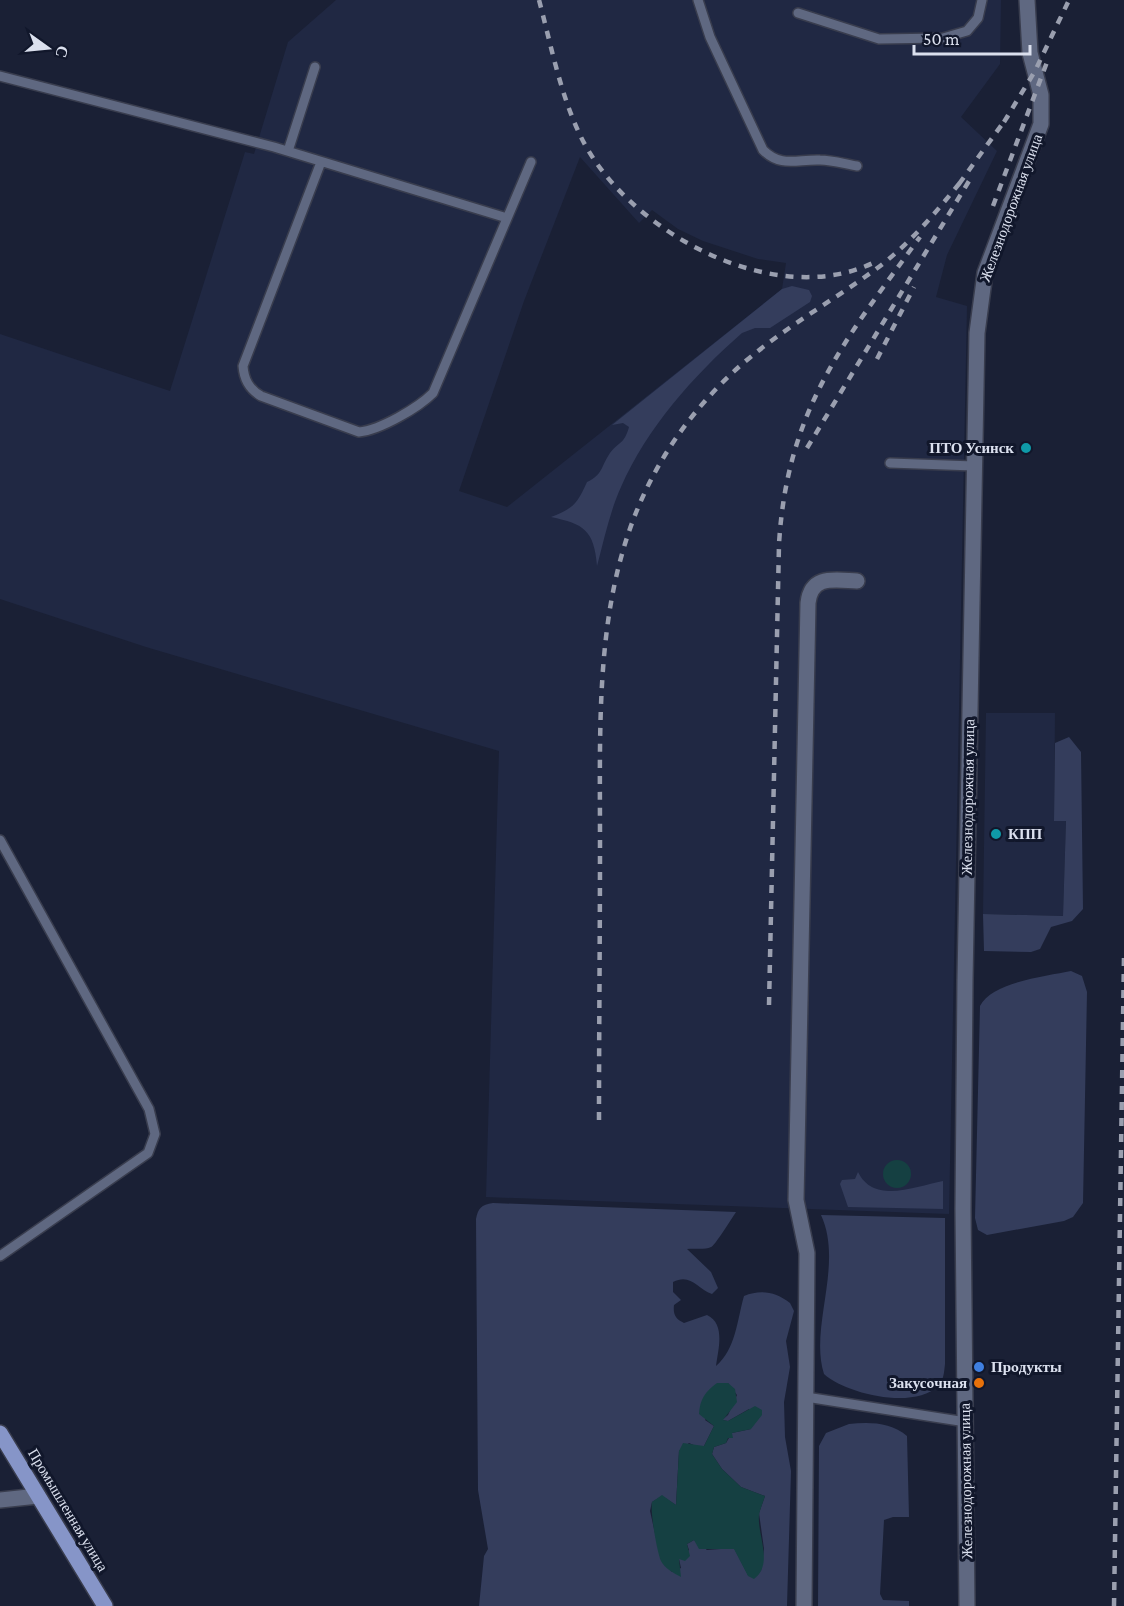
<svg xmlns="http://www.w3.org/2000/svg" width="1124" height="1606" font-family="'Crimson Pro',serif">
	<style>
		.built { fill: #202843; fill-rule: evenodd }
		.green { fill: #343d5c; fill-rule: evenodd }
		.water { fill: #154042 }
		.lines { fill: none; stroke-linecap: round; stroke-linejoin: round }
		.lane-casing { stroke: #393d4e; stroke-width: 12 }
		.street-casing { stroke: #393d4e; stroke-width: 18 }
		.primary-casing { stroke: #393d4e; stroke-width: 18 }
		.lane { stroke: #5f6881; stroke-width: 9 }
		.street { stroke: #5f6881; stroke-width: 15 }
		.primary { stroke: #8695c8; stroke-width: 15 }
		.rail { stroke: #9a9faf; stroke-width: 4.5; stroke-dasharray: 8 8; stroke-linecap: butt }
		.culture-dot { fill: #0f9aa8; stroke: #11172b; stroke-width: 2 }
		.shop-dot { fill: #3f7fe0; stroke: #11172b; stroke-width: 2 }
		.food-dot { fill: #e8710a; stroke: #11172b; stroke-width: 2 }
		.labels { text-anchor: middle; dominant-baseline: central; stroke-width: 6; stroke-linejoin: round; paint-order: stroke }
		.street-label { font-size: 15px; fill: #dbe0ee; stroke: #11172b }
		.poi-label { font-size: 15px; font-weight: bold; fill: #dbe0ee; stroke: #11172b; text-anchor: end }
	</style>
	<rect width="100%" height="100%" fill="#1a2035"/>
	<!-- built -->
	<path class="built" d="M336,0H1001L1000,64L961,117L997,151L947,255L936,297L967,306L949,1214L486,1197L499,751L146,647L0,599V334L170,391L245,152L254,154L288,42ZM580,157L639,223L652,210L678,229L703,241L758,259L786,263L782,289L507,507L459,491L524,301Z
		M986,713H1055L1054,821H1066L1063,916L983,914Z"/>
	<!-- green -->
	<path class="green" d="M792,286L809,290L812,296L810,302L770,328H755L742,333C693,376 647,428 621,487C610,511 604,540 597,566C594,530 584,524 551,517C574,508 577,504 587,482C603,475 601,466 610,453C619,441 624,445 629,427L623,423L612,425L782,289Z
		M1069,737L1081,752L1083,909L1072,921L1051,927L1040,949L1031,952L984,951L983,914L1063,916L1066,821H1054L1055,743Z
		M1071,971L1082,976L1087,992L1083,1203L1073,1217L1064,1221L987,1235L978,1230L975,1218L980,1006C992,982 1047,976 1071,971Z
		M858,1172C874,1205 916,1186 943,1181V1209L848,1207L840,1184L842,1180L855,1179Z
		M493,1203L736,1212C732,1218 714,1247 711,1247C705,1250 695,1248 687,1249L711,1272L718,1288L712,1294C697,1289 691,1273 673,1282V1292L681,1300L674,1305C673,1314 675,1319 684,1323L707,1315C726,1324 718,1350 716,1366C736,1349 737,1320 744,1296C761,1289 776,1292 790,1303L794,1311L786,1341L790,1367L784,1402L785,1437L791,1471L787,1606H479L484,1556L488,1549L478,1490L476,1219C478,1208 481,1205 493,1203ZM728,1383L737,1395L728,1415L722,1420L728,1421L749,1409L751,1429L732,1433L726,1443L714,1447L712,1454L722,1469L741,1487L765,1496L759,1513L764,1549L761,1571L748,1575L734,1548L707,1550L694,1540L687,1544L689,1550L679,1559L681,1568L672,1572L661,1560L650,1511L652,1502L662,1496L676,1505L679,1451L689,1443L696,1446H704L714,1426L705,1420Z
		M821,1215L945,1218V1364C944,1372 944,1380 938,1386C914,1410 846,1394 824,1374C809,1327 844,1265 821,1215Z
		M849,1424C869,1422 891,1422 907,1436L909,1517H893L884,1520L880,1594L883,1600L909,1601V1606H818L819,1446L826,1433Z"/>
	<!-- water -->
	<path class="water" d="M883 1174a14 14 0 1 1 28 0a14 14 0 1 1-28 0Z
		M717,1383H728L735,1389L737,1402L723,1420L728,1421L755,1406L762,1410V1415L751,1429L732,1433L733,1438H728L726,1443L714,1447L712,1454L722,1469L741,1487L765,1496C763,1502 760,1509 759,1515C757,1535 774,1564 754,1579L748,1576L734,1549H699L694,1540L687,1544L690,1556L685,1561L679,1559L681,1577C674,1573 665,1569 661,1561C657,1552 650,1512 652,1502L662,1495L676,1505L679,1451L683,1443L704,1446L714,1426L699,1414C700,1399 705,1392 717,1383Z"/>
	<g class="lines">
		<defs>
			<path id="lane" d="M698,0L710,37L763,150C781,168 797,159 820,160C832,160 845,164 857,166
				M798,13L879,39L943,38L967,31L978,18L982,0
				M0,76L274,147L507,218
				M288,151L315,67
				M321,162L243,366C244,380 249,389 261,396L359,432C380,430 418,408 433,393L531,162
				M890,463L974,466
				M0,840L149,1109L155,1134L148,1153L0,1256
				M806,1397L966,1422"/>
			<path id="street" d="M0,1500L38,1496
				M804,1606L807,1253L796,1200L808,603C811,574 835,580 857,581
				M967,1606L963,1209L965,980L977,333L985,273L1041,124V95L1030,53L1027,0"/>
			<path id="primary" d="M0,1433L105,1606"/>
		</defs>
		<!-- lane casing -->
		<use href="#lane" class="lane-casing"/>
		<!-- street casing -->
		<use href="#street" class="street-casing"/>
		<!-- primary casing -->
		<use href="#primary" class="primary-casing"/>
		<!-- lane -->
		<use href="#lane" class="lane"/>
		<!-- street -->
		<use href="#street" class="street"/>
		<!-- primary -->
		<use href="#primary" class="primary"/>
		<!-- rail -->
		<path class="rail" d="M539,0C551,45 560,93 580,135C625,230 774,312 875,262
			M1004,122L1035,71L1069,0
			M959,184L1008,116
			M993,206L1047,62
			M877,359L914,287
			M807,448L969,181
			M769,1005L779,544C787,410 844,341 920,237
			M599,1120C599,1028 600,935 600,842C600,672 591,518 719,386C764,339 824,307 876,269C910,244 937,211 963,179
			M1114,1606L1124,956"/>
	</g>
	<!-- markers -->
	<g class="culture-dot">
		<circle cx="1026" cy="448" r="6"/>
		<circle cx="996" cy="834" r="6"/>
	</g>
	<circle class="shop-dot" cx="979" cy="1367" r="6"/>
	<circle class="food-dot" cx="979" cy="1383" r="6"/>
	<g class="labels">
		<!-- street labels -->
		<g class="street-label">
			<text transform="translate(1011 208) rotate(-70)">Железнодорожная улица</text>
			<text transform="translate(968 797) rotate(-89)">Железнодорожная улица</text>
			<text transform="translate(966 1481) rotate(-91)">Железнодорожная улица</text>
			<text transform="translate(68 1510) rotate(59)">Промышленная улица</text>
		</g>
		<!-- poi labels -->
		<g class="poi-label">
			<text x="1014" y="448">ПТО Усинск</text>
			<text x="1008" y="834" text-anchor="start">КПП</text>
			<text x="991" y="1367" text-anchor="start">Прoдукты</text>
			<text x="967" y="1383">Закусoчная</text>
		</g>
	</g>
	<!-- north arrow -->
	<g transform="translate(48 48) rotate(105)" stroke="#11172b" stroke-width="4.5" paint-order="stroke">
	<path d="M0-4.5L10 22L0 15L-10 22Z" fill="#dbe0ee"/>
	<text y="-9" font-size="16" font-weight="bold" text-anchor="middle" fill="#dbe0ee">С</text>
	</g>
	<!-- scale -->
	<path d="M914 45v9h116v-9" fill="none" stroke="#dbe0ee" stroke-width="3"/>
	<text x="923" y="45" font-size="18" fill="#dbe0ee" stroke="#11172b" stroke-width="4.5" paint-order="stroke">50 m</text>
</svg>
